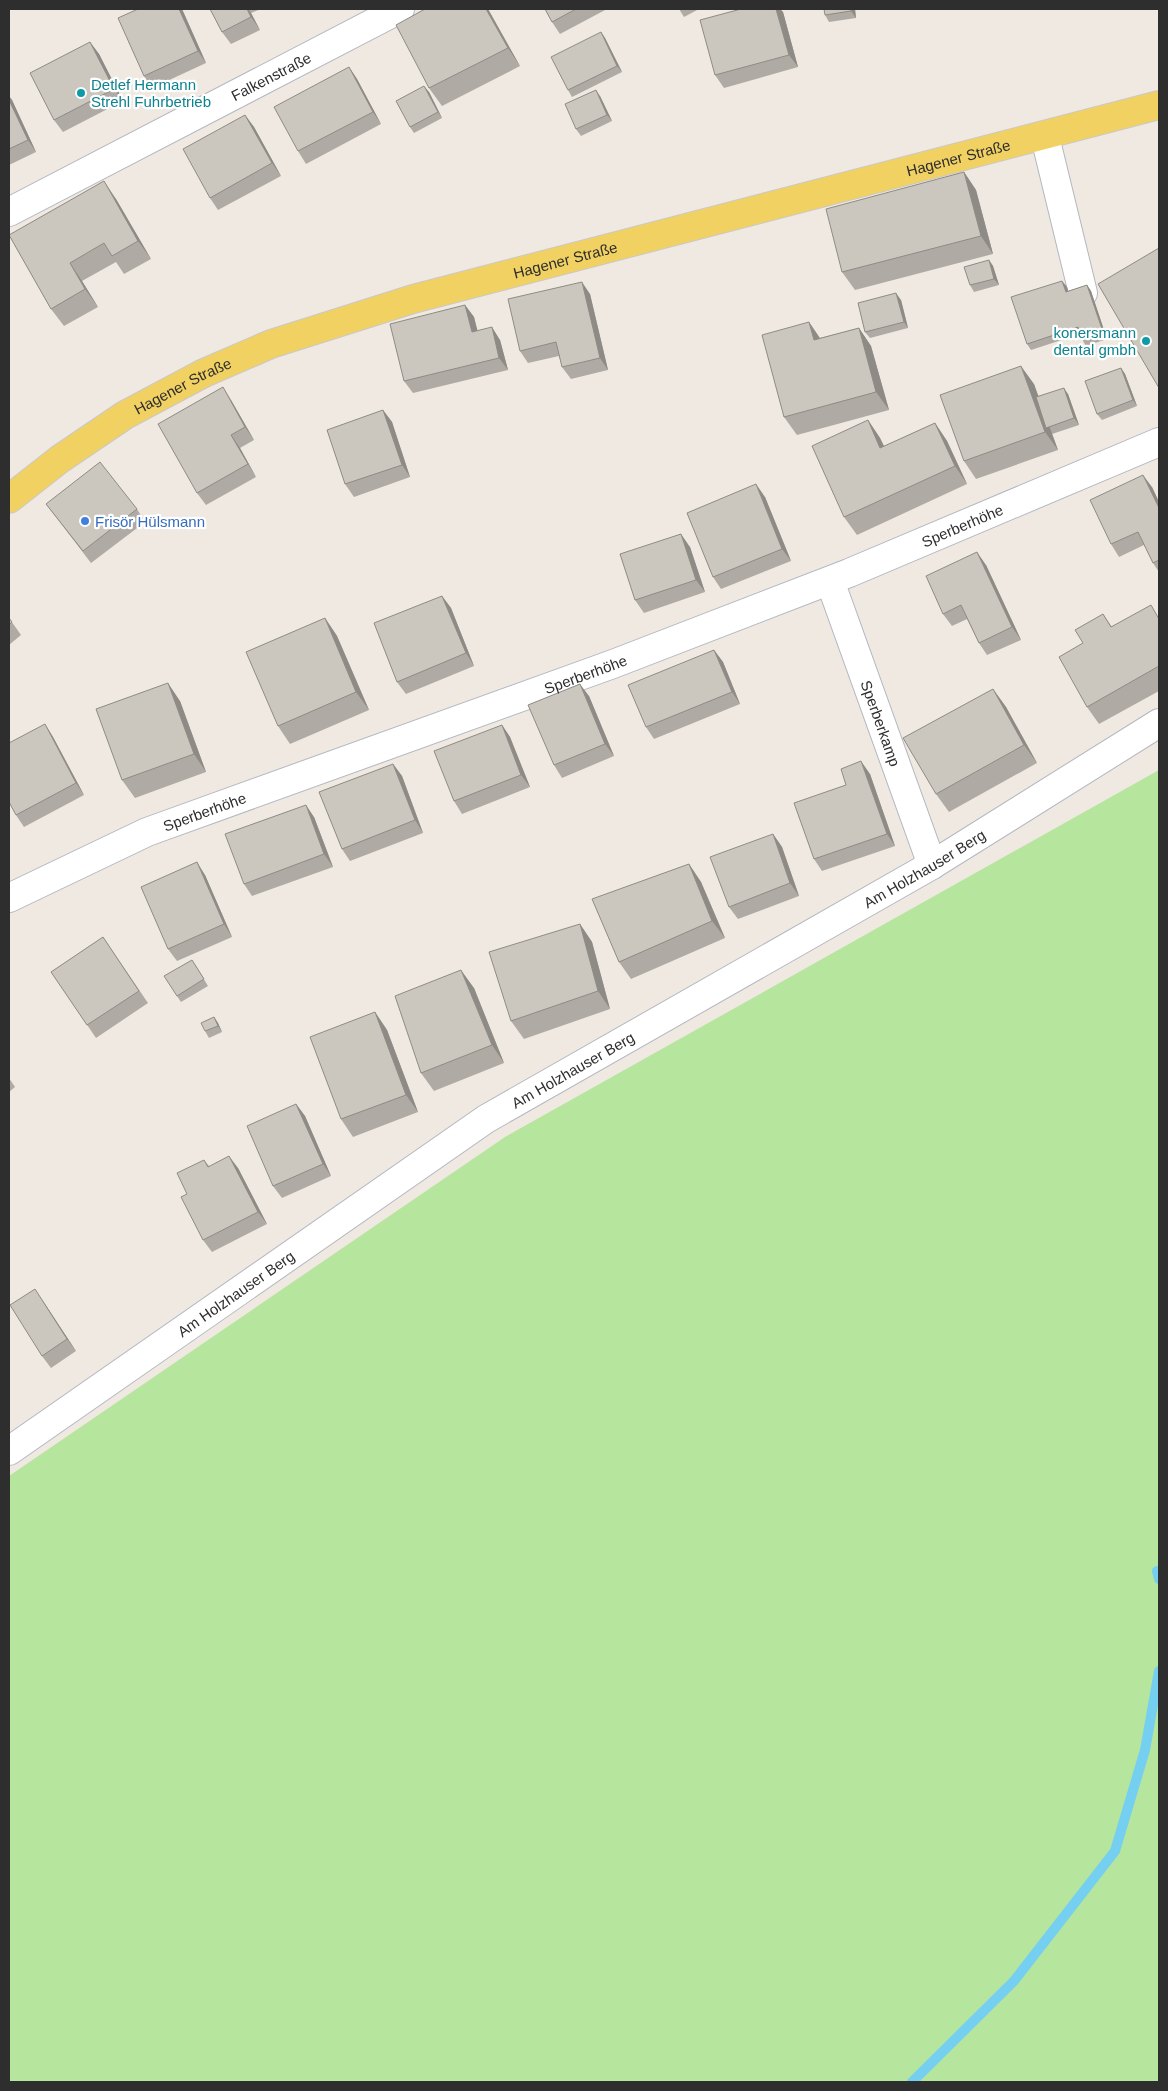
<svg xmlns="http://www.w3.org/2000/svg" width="1168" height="2091" font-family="Arial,sans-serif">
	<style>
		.green { fill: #b6e59e }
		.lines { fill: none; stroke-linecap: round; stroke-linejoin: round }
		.stream { stroke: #75cff0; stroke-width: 10 }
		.minor-casing { stroke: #b4b7c1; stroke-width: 30 }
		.major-casing { stroke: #c9c9c9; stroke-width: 30 }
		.minor { stroke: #fff; stroke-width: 28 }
		.major { stroke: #f2d163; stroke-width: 28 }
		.wall { fill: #afaba4 }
		.shaded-wall { fill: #8e8b86 }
		.building { fill: #cbc7bf; stroke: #8e8b86 }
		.culture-dot { fill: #0f9aa8; stroke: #fff; stroke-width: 2 }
		.shop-dot { fill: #3f7fe0; stroke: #fff; stroke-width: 2 }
		.labels { text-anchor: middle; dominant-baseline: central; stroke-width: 4.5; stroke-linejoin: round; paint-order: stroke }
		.street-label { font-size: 15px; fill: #2e2e2e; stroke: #fff }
		.culture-label { font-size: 15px; fill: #0d838f; stroke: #fff; text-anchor: start }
		.shop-label { font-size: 15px; fill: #366cbe; stroke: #fff; text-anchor: start }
	</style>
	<rect width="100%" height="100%" fill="#efe9e1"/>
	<!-- green -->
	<path class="green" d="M1159,770V2082H9V1476L505,1137Z"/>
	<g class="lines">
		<!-- stream -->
		<path class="stream" d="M1157,1571L1159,1579
			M912,2082L1014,1981L1115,1851L1145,1750L1159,1671"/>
		<defs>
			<g id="minor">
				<path d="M1045,137L1083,293"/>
				<path id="s1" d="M9,212L400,9"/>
				<path id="s2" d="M830,581L932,865"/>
				<path id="s3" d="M9,898L147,832L613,664L849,573L1159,442"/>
				<path id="s4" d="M9,1451L486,1119L932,865L1159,723"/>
			</g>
			<g id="major">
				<path id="s5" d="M9,499L60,459L125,415L204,373L271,344L413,299L1159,105"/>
			</g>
		</defs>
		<!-- minor casing -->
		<use href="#minor" class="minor-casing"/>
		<!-- major casing -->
		<use href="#major" class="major-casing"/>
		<!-- minor -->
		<use href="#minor" class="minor"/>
		<!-- major -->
		<use href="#major" class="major"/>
	</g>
	<!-- wall -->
	<path class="wall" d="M138,9H182L206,63L152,88L144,76Z
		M210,9H261L251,13L260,30L231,44L222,32Z
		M425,9H488L520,66L442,106L429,88Z
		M545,9H607L560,34L552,22Z
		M679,9H699L684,17Z
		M741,9H780L783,12L798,67L724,88L715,75Z
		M855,9L856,18L829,22L825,15Z
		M601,32L605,38L622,72L572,97L568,90Z
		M90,42L99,54L123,101L63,132L54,120Z
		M349,67L357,79L381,124L306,164L298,151Z
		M429,92L442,118L414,133L410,127Z
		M9,96L12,100L36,152L9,165Z
		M600,96L612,121L581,136L576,129Z
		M245,115L254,127L281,176L218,210L210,198Z
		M964,172L976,190L993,254L855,290L842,272Z
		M116,199L151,259L124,274L116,262L82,281L98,307L64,326L51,309L9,235Z
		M989,260L993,266L999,285L974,292L970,285Z
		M1062,281L1067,287L1068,291L1087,285L1091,291L1107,339L1086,346L1082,339L1080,334L1031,350L1027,344Z
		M590,294L608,370L571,379L562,367L559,356L528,363L520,351Z
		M901,300L908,328L870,338L865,332Z
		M465,305L474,317L477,331L500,340L508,370L413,393L404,381Z
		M809,322L820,338L859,328L871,346L889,410L797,435L784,417Z
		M1121,368L1125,374L1137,406L1102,420L1097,414Z
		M1034,384L1038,396L1068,394L1079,425L1052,434L1058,450L976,479L964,461Z
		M231,400L254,440L240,448L256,477L206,505L197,493Z
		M383,410L392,422L410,477L354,497L345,484Z
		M868,420L880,438L884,446L935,423L947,441L967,484L857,535L844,517Z
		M1152,487L1159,502V572L1153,563L1144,545L1119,557L1111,544Z
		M765,497L791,561L721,589L713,577Z
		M46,504L137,509L145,522L91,563Z
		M690,547L705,592L644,613L635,600Z
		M986,565L1021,640L987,655L979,643L967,619L952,626L943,614Z
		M442,596L451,608L474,666L406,694L397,682Z
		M1103,614L1112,627L1159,619V691L1099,724L1087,707L1083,643Z
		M9,618L21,635L9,645Z
		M325,618L337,636L369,710L290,744L278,726Z
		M714,650L723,662L740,704L654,739L646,727Z
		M993,689L1006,707L1037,763L949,812L936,794Z
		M589,696L614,756L562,778L554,765Z
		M180,701L206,772L135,798L122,780Z
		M45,724L53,737L84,795L24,827L16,815Z
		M502,725L510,737L530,787L462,814L454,801Z
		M393,764L402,776L423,833L350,861L342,849Z
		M870,774L895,846L822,871L814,859L846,785Z
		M314,817L333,867L252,896L244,884Z
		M773,834L782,847L799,896L738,919L729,907Z
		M689,864L701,882L725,938L631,979L619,962Z
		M205,875L232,937L177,961L168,949Z
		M580,924L592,942L610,1009L524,1039L511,1021Z
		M103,937L148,1003L96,1038L51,972Z
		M196,966L208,986L181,1002L177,996Z
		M474,988L504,1063L434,1091L421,1073Z
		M375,1012L387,1030L418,1112L353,1137L341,1119Z
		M214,1017L218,1023L222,1032L209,1038L205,1031Z
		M9,1078L15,1087L9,1092Z
		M296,1104L305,1116L331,1176L282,1198L273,1186Z
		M204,1160L209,1166L238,1168L267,1224L212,1252L203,1240L187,1194Z
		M43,1301L76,1351L51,1368L42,1356Z"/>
	<!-- shaded-wall -->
	<path class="shaded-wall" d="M179,9H182L206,63L198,51Z
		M247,9H248L251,13L260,30L251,17Z
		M486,9H488L520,66L508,48Z
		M776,9H780L783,12L798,67L789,55Z
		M851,9H855L856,18L851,11Z
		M601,32L605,38L622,72L617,66Z
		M90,42L99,54L123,101L114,89Z
		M349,67L357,79L381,124L373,112Z
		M424,86L429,92L442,118L438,112Z
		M596,90L600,96L612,121L607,115Z
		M9,96L12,100L36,152L28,140L9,100Z
		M245,115L254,127L281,176L272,163Z
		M964,172L976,190L993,254L981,236Z
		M104,181L116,199L151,259L138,241Z
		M989,260L993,266L999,285L994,279Z
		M70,263L82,281L98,307L85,289Z
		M1062,281L1067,287L1070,298L1066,292Z
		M582,282L590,294L608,370L600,358Z
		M1087,285L1091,291L1107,339L1103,332Z
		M896,293L901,300L908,328L904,322Z
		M465,305L474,317L481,344L472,332Z
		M809,322L821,340H814Z
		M492,327L500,340L508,370L499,358Z
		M859,328L871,346L889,410L876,392Z
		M1021,366L1034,384L1058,450L1045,432Z
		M1121,368L1125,374L1137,406L1133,400Z
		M223,387L231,400L254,440L245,427Z
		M1064,388L1068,394L1079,425L1074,418Z
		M383,410L392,422L410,477L402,465Z
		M868,420L880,438L893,465L880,448Z
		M935,423L947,441L967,484L955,466Z
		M231,435L240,448L256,477L248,464Z
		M1143,475L1152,487L1159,502V508Z
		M756,484L765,497L791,561L782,549Z
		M681,534L690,547L705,592L696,580Z
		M977,552L986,565L1021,640L1012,627Z
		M442,596L451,608L474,666L466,653Z
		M325,618L337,636L369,710L356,692Z
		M714,650L723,662L740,704L732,692Z
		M168,683L180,701L206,772L194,754Z
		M580,684L589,696L614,756L605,744Z
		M993,689L1006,707L1037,763L1024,745Z
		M45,724L53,737L84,795L76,783Z
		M502,725L510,737L530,787L521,775Z
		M861,761L870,774L895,846L887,834Z
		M393,764L402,776L423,833L415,820Z
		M306,805L314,817L333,867L324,854Z
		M773,834L782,847L799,896L790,883Z
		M197,862L205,875L232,937L224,924Z
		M689,864L701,882L725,938L712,921Z
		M580,924L592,942L610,1009L598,991Z
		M461,970L474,988L504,1063L492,1045Z
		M375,1012L387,1030L418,1112L406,1095Z
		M214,1017L218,1023L222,1032L218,1026Z
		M296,1104L305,1116L331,1176L323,1164Z
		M229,1156L238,1168L267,1224L258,1212Z
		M35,1289L43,1301L76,1351L67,1339Z"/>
	<!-- building -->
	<path class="building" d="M138,9H179L198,51L144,76L118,18Z
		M210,9H247L251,17L222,32Z
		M425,9H486L508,48L429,88L396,25Z
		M545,9H576L552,22Z
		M741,9H776L789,55L715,75L700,20Z
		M824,9H851V11L825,15Z
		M601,32L617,66L568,90L551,57Z
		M90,42L114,89L54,120L30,73Z
		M349,67L373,112L298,151L274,107Z
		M424,86L438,112L410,127L396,101Z
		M596,90L607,115L576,129L565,104Z
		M9,100L28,140L9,149Z
		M245,115L272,163L210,198L183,149Z
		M964,172L981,236L842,272L826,209Z
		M104,181L138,241L112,256L104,243L70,263L85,289L51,309L9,235Z
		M1159,248V388L1098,284Z
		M989,260L994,279L970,285L964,267Z
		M1062,281L1066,292L1087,285L1103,332L1082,339L1078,327L1027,344L1011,297Z
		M582,282L600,358L562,367L556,342L520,351L508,299Z
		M896,293L904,322L865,332L858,303Z
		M465,305L472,332L492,327L499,358L404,381L390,324Z
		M809,322L814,340L859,328L876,392L784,417L762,335Z
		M1021,366L1045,432L964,461L940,395Z
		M1121,368L1133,400L1097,414L1085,381Z
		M223,387L245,427L231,435L248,464L197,493L158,424Z
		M1064,388L1074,418L1046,428L1036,397Z
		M383,410L402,465L345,484L327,430Z
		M868,420L880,448L935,423L955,466L844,517L812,446Z
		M100,462L137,509L83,551L46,504Z
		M1143,475L1159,508V560L1153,563L1138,532L1111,544L1090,500Z
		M756,484L782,549L713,577L687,513Z
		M681,534L696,580L635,600L620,554Z
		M977,552L1012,627L979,643L961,605L943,614L926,576Z
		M442,596L466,653L397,682L374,623Z
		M1151,605L1159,619V666L1087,707L1059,657L1083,643L1075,630L1103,614L1111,627Z
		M9,618L12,622L9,625Z
		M325,618L356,692L278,726L246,652Z
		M714,650L732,692L646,727L628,685Z
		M168,683L194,754L122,780L96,709Z
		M580,684L605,744L554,765L528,705Z
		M993,689L1024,745L936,794L903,738Z
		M45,724L76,783L16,815L9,802V743Z
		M502,725L521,775L454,801L434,751Z
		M861,761L887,834L814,859L794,803L846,785L841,769Z
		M393,764L415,820L342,849L319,792Z
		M306,805L324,854L244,884L225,834Z
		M773,834L790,883L729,907L710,857Z
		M197,862L224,924L168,949L141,887Z
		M689,864L712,921L619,962L592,899Z
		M580,924L598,991L511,1021L489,952Z
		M103,937L139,991L87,1025L51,972Z
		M192,960L204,979L177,996L164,976Z
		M461,970L492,1045L421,1073L395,996Z
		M375,1012L406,1095L341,1119L310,1037Z
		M214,1017L218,1026L205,1031L201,1023Z
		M296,1104L323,1164L273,1186L247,1126Z
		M229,1156L258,1212L203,1240L181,1197L187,1194L177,1173L204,1160L208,1167Z
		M35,1289L67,1339L42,1356L10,1305Z"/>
	<!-- markers -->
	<g class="culture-dot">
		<circle cx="81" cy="93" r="5"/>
		<circle cx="1146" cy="341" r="5"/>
	</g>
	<circle class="shop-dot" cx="85" cy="521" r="5"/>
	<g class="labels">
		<!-- street labels -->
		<g class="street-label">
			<text stroke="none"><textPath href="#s1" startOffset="295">Falkenstraße</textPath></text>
			<text stroke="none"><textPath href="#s5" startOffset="1018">Hagener Straße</textPath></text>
			<text stroke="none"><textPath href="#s5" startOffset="612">Hagener Straße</textPath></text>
			<text stroke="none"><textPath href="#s5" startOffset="208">Hagener Straße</textPath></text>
			<text stroke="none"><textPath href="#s3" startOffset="1024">Sperberhöhe</textPath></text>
			<text stroke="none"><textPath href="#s3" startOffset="619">Sperberhöhe</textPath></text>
			<text stroke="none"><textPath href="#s2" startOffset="151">Sperberkamp</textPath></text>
			<text stroke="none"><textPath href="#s3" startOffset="214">Sperberhöhe</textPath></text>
			<text stroke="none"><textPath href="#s4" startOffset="1086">Am Holzhauser Berg</textPath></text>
			<text stroke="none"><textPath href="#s4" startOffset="681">Am Holzhauser Berg</textPath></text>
			<text stroke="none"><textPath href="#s4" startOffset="276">Am Holzhauser Berg</textPath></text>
		</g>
		<!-- culture labels -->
		<g class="culture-label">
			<text x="91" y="84">Detlef Hermann<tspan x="91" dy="17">Strehl Fuhrbetrieb</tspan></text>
			<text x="1136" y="332" text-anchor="end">konersmann<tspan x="1136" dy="17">dental gmbh</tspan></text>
		</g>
		<!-- shop labels -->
		<g class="shop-label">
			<text x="95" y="521">Frisör Hülsmann</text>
		</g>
	</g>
	<!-- border -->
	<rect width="1168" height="2091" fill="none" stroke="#2e2e2e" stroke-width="20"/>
</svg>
